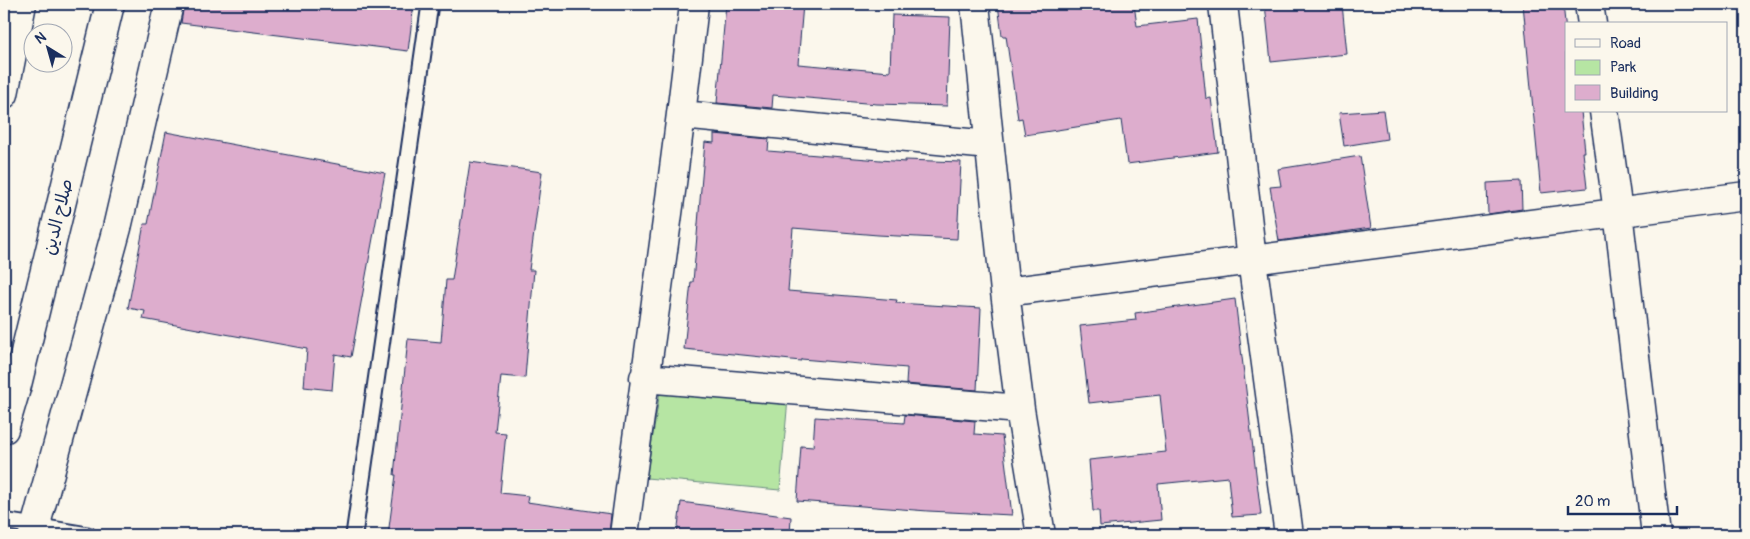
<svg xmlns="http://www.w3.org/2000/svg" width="1750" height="539" font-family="Pangolin,'Playpen Sans Arabic',sans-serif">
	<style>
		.green { fill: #b6e5a3; stroke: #688a80 }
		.building { fill: #ddadcd; stroke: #1b2f5e }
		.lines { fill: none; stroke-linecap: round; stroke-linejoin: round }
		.lane-casing { stroke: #1b2f5e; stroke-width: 19 }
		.street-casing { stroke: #1b2f5e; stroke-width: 31 }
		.secondary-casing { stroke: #1b2f5e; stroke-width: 31 }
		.highway-casing { stroke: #1b2f5e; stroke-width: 31 }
		.lane { stroke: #fbf7ec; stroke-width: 15 }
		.street { stroke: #fbf7ec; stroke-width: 28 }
		.secondary { stroke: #fbf7ec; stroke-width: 28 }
		.highway { stroke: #fbf7ec; stroke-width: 28 }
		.labels { text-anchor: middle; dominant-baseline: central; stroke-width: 4; stroke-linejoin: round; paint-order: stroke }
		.street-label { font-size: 18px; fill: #1b2f5e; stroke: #fbf7ec }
	</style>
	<rect width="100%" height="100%" fill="#fbf7ec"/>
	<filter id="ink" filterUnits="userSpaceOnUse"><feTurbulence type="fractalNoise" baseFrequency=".02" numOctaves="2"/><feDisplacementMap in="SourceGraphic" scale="10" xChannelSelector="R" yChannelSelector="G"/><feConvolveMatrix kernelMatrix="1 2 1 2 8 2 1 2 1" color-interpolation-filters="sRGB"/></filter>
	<g filter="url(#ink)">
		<!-- green -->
		<path class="green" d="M662,379L789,387L780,490L646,478Z"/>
		<!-- building -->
		<path class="building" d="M184,4H414L408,51L181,23Z
			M726,4H803L798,64L890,72L892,15L950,17L947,106L877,104L773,95L772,108L717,103Z
			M998,4H1092L1093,9L1134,4L1137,26L1198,19L1206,99L1211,98L1218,152L1127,164L1121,120L1025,135L1022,118L1018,119L1006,36H1002Z
			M1265,4H1342L1347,54L1271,62Z
			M1523,4H1563L1566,32V111H1581L1585,152H1583L1587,188L1541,193Z
			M1383,110L1387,139L1344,146L1339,113Z
			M166,132L385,173L351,357L335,354L332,390L304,387L307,349L143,319L145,311L128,308L144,224H148Z
			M714,134L769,139L768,151L905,162V160L961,162L957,239L878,235L793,228L788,291L897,300L896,303L981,308L977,390L906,384L907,368L801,359V361L684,349L691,282H693L705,142L714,143Z
			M1360,156L1371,228L1279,241L1270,187L1281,186L1278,169Z
			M470,162L542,172L529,270H534L525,378L501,376L495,432L506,433L500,493L528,496L527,502L611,514L609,535H388L396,475H394L408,339L441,342L446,280H452Z
			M1521,181L1522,209L1488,214L1487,183Z
			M1235,299L1261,515L1232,517L1228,477L1158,484L1161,520L1100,526L1099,511H1093L1089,460L1166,452L1160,395L1089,403L1080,326L1136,320L1135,313Z
			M905,415L975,421L974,434L1002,436L1012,515L928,511L797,501L801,446L813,447L815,417L904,423Z
			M681,502L791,517L790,535H677Z"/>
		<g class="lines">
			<defs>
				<path id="lane" d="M4,521L88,535
					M354,535L430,4"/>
				<path id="street" d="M975,4L1005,292L1020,409L1041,535
					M1223,4L1252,260L1289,535
					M1589,4L1592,24
					M1604,111L1618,212L1656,535
					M682,115L989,145
					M1005,292L1746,196
					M644,378L1020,409
					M624,535C647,358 675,181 694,4"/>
				<path id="secondary" d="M33,535L117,228L169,4"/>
				<path id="highway" d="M4,94L22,4
					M4,429L17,385L110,4"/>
			</defs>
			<!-- lane casing -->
			<use href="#lane" class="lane-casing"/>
			<!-- street casing -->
			<use href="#street" class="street-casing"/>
			<!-- secondary casing -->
			<use href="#secondary" class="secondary-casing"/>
			<!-- highway casing -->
			<use href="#highway" class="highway-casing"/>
			<!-- lane -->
			<use href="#lane" class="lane"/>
			<!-- street -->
			<use href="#street" class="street"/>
			<!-- secondary -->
			<use href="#secondary" class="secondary"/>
			<!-- highway -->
			<use href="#highway" class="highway"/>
		</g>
	</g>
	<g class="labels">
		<!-- street labels -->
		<g class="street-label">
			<text transform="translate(58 217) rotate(-76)">صلاح الدين</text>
		</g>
	</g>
	<!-- margin -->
	<rect width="1750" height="539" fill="none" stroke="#fbf7ec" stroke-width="20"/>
	<rect x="10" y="10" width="1730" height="519" fill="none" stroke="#1b2f5e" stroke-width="2" filter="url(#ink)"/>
	<!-- legend -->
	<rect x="1565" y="22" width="162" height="90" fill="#fbf7ec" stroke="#a1a7b3"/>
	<rect x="1575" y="39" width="25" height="8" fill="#fbf7ec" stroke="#a1a7b3"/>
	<text x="1610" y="48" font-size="15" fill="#1b2f5e">Road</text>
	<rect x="1575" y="60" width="25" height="15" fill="#b6e5a3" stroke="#a1a7b3"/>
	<text x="1610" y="72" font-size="15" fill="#1b2f5e">Park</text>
	<rect x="1575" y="85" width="25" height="15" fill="#ddadcd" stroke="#a1a7b3"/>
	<text x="1610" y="98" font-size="15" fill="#1b2f5e">Building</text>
	<!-- north arrow -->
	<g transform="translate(48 48) rotate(323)"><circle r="24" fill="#fbf7ec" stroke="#a1a7b3"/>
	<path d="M0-4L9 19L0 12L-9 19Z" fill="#1b2f5e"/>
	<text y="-8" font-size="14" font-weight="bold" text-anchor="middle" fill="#1b2f5e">N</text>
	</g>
	<!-- scale -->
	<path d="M1568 506v8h109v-8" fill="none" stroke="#1b2f5e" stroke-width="2.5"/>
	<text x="1575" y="506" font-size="15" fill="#1b2f5e" stroke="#fbf7ec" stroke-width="4" paint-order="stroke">20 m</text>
</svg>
